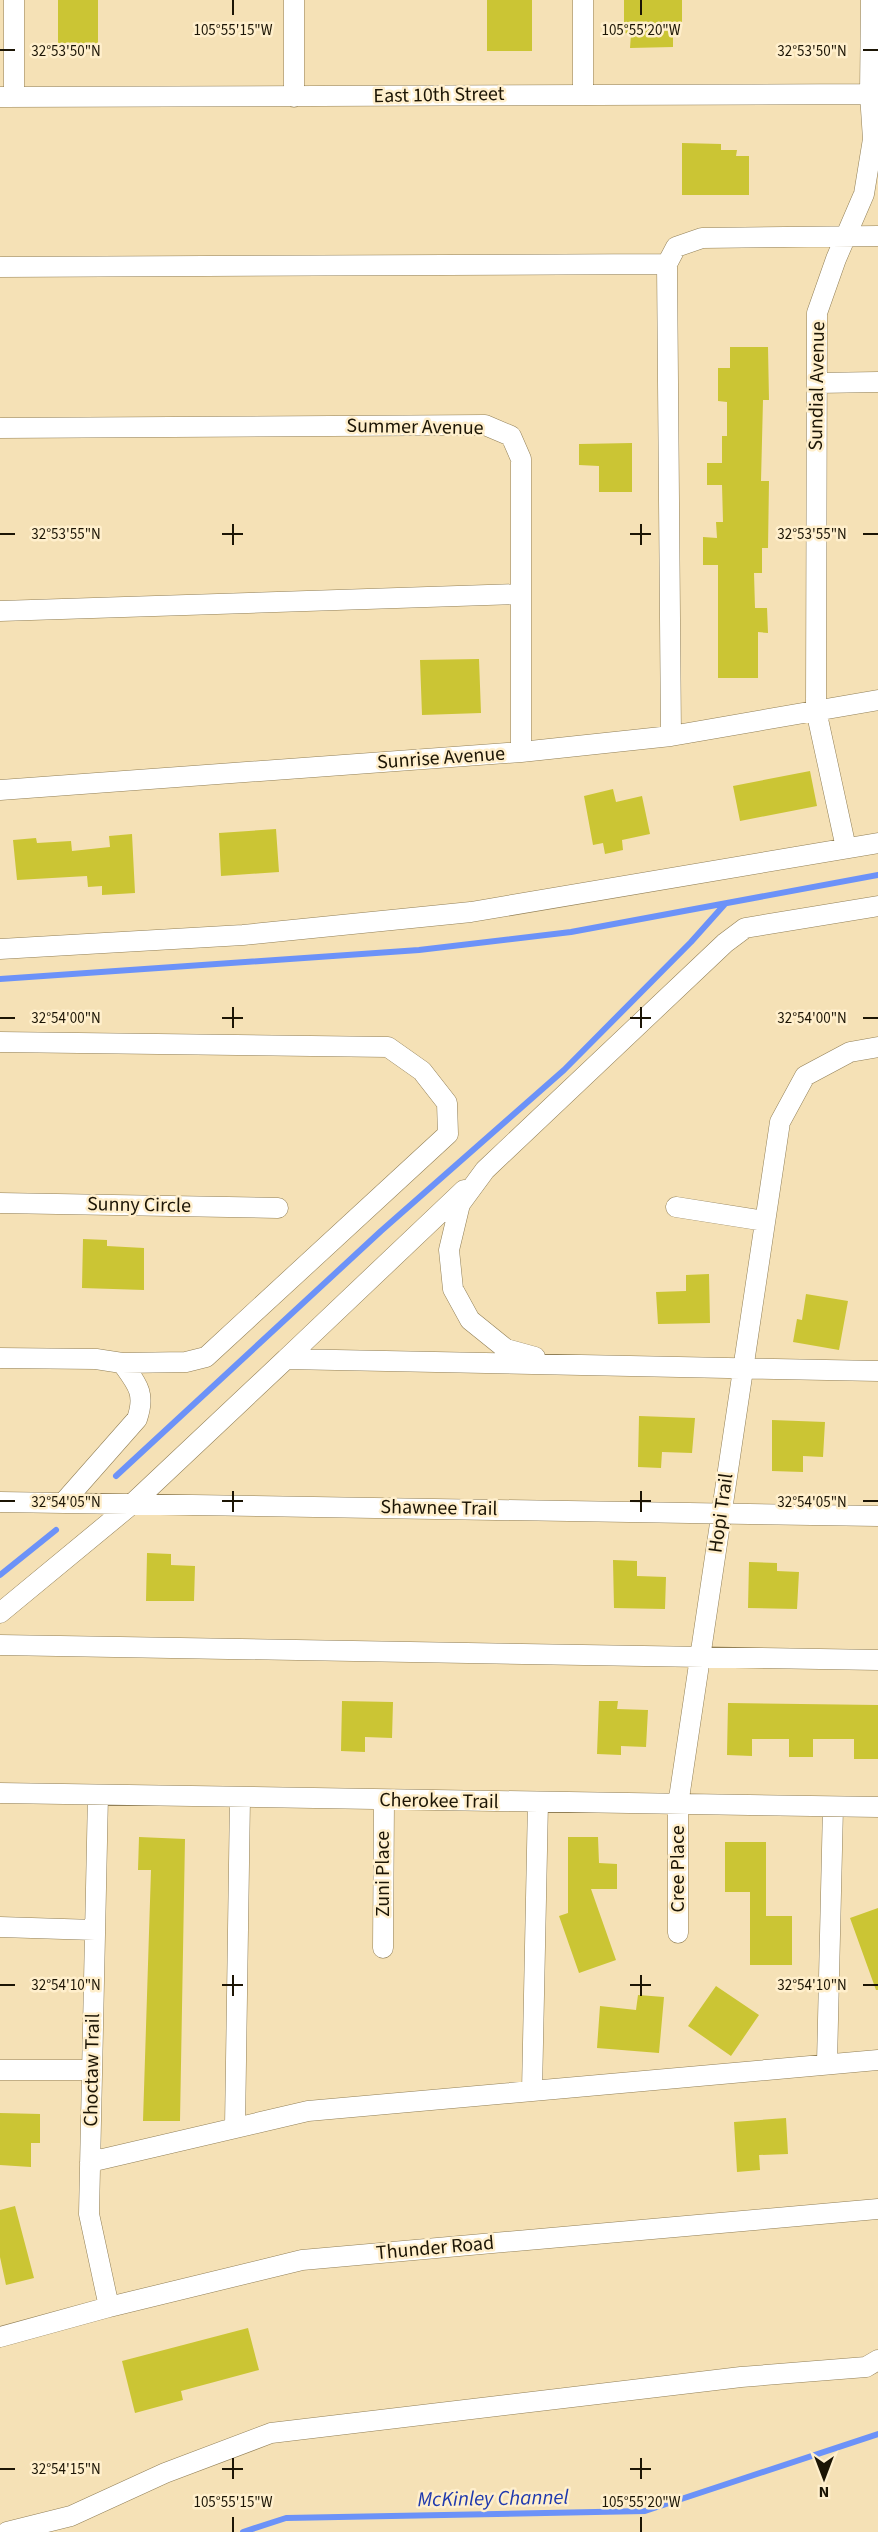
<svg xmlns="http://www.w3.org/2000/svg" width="878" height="2532" font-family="'Source Sans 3',sans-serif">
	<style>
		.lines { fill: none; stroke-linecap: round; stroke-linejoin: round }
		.stream { stroke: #6c92f8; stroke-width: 6 }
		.building { fill: #cbc534 }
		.minor-casing { stroke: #917f56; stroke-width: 21 }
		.minor { stroke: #fff; stroke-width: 20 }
		.ticks { fill: none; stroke: #1c1505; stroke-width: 2 }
		.labels { text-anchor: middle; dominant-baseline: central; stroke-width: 5; stroke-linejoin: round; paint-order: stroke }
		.street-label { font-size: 20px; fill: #1c1505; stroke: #ffefcc }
		.water-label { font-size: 21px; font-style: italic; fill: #1f39ae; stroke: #ffefcc }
		.ticks-label { font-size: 15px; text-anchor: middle; fill: #1c1505; stroke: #ffefcc; stroke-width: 5; stroke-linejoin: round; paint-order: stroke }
	</style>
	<rect width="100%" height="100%" fill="#f5e1b6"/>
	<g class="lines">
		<!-- stream -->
		<path class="stream" d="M0,979L419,950L571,932L878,875
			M116,1476L381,1231L564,1070L691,942L725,904
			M0,1575L56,1530
			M243,2532L286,2518L645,2511L878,2434"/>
	</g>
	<!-- building -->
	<path class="building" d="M58,0H98V47H58Z
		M487,0H532V51H487Z
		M624,0H682V26H673V47L630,48L631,34L624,33Z
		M682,143L721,144V150H737L736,156H749V195H682Z
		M730,347H768L769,400H763L761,481H769L768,548H762V573H754L755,608H767L768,633L758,632V678H718V565H703V537L717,538L716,522H723L722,485H707V463H722V436H727V402L718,401V368H730Z
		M632,443V492H599V466L579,465V444Z
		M479,659L481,713L422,715L420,660Z
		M810,771L817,806L740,821L733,786Z
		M613,789L616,802L642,796L650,834L622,840L623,850L605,854L603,843L593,845L584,796Z
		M276,829L279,872L221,876L219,833Z
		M132,834L135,893L102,895V886L88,887L87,876L17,880L13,840L36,838L37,843L71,841L72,851L110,847L109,836Z
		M83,1239L107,1240V1246L144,1248V1290L82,1288Z
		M709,1274L710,1323L658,1324L656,1292L686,1291V1275Z
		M806,1294L848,1301L839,1350L793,1342L797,1319L802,1320Z
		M639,1416L695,1418L692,1453L662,1452L661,1468L638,1467Z
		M772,1420L825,1422L823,1457L803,1456V1472L772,1471Z
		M147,1553L171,1554V1565L195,1566L194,1601H146Z
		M613,1560L637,1561V1576L666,1577L665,1609L614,1608Z
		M749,1562L777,1563V1571L799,1572L797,1609L748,1608Z
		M342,1701L393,1702L392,1738L365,1737V1752L341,1751Z
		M599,1701H618L617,1709L648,1710L646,1747L621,1746V1755L597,1754Z
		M728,1703L878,1705V1759H854V1739H813V1757H789V1739H752V1756L727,1755Z
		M139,1837L185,1839L180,2121H143L151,1870H138Z
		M568,1837H598L599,1863L617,1864V1889H591L616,1960L579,1973L559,1916L568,1913Z
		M725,1842H766V1916H792V1965H750V1892H725Z
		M878,1908V1990H876L850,1918Z
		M716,1986L759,2015L731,2056L688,2026Z
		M638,1995L664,1997L659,2053L597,2048L600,2006L636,2010Z
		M0,2113L40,2114V2143H31V2167L0,2165Z
		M786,2118L788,2154L759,2155L760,2170L737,2172L734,2122Z
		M15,2206L34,2278L6,2285L0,2257V2210Z
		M248,2328L259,2370L181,2391L183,2400L135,2413L122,2361Z"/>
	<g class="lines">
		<defs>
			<path id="minor" d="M14,0V97
				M583,0V94
				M0,97L878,94
				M294,97V0
				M0,267L667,264
				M817,383L878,382
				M0,428L485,425L511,436L521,459V752
				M0,611L520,594
				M671,736L667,264L676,247L702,238L878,236
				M0,790L521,752L671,736L878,700
				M846,848L816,710L817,313L836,259L864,194L873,139L870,94L871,0
				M0,949L243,935L471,912L878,843
				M0,1042L388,1047L422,1071L447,1103L448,1134L206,1357L186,1362L122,1363
				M0,1203L278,1208
				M676,1207L765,1221
				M535,1357L506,1349L470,1320L453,1289L449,1250L460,1204L485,1170L725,943L745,928L878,906
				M0,1358L96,1359L122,1363C137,1384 146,1393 137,1419L63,1503
				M286,1359L464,1190
				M0,1502L878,1516
				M0,1613L132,1504L286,1359L878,1371
				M0,1645L878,1660
				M0,1793L878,1807
				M98,1795L89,2214L109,2307
				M0,1927L95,1930
				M678,1933V1805L780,1122L805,1076L850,1052L878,1047
				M383,1948L384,1800
				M827,2063L833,1807
				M0,2070H91
				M532,2091L538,1802
				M235,2127L240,1798
				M90,2162L308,2111L878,2060
				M0,2337L109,2307L302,2260L878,2209
				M7,2532L71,2516L165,2473L271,2433L741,2377L866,2367L878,2360"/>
		</defs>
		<!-- minor casing -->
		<use href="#minor" class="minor-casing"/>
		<!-- minor -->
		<use href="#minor" class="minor"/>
	</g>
	<!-- ticks -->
	<path class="ticks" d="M233,0V15M641,0V15M0,50H15M863,50H878M233,524V545M641,524V545M0,534H15M222,534H243M630,534H651M863,534H878M233,1007V1028M641,1007V1028M0,1018H15M222,1018H243M630,1018H651M863,1018H878M233,1491V1512M641,1491V1512M0,1501H15M222,1501H243M630,1501H651M863,1501H878M233,1975V1996M641,1975V1996M0,1985H15M222,1985H243M630,1985H651M863,1985H878M233,2458V2479M641,2458V2479M0,2469H15M222,2469H243M630,2469H651M233,2517V2532M641,2517V2532"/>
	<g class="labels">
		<!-- street labels -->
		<g class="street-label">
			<text transform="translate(439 95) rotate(-1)">East 10th Street</text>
			<text transform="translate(817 386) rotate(-89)">Sundial Avenue</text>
			<text transform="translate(415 427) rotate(1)">Summer Avenue</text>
			<text transform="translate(441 758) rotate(-4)">Sunrise Avenue</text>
			<text transform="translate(139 1205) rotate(1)">Sunny Circle</text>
			<text transform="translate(439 1508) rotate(1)">Shawnee Trail</text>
			<text transform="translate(721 1513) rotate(-82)">Hopi Trail</text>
			<text transform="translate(439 1801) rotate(1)">Cherokee Trail</text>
			<text transform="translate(678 1869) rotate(-90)">Cree Place</text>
			<text transform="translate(383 1874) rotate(-90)">Zuni Place</text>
			<text transform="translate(92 2070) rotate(-89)">Choctaw Trail</text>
			<text transform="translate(435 2248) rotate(-5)">Thunder Road</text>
		</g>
		<!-- water labels -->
		<g class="water-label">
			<text transform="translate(493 2498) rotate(-1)">McKinley Channel</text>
		</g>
	</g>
	<g class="ticks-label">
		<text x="233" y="35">105°55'15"W</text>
		<text x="641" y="35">105°55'20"W</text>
		<text x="812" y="56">32°53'50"N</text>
		<text x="66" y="56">32°53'50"N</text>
		<text x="812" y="539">32°53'55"N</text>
		<text x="66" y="539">32°53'55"N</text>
		<text x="812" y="1023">32°54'00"N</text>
		<text x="66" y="1023">32°54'00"N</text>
		<text x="66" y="1507">32°54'05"N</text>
		<text x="812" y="1507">32°54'05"N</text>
		<text x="812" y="1990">32°54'10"N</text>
		<text x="66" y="1990">32°54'10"N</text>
		<text x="66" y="2474">32°54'15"N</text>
		<text x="233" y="2507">105°55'15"W</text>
		<text x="641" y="2507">105°55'20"W</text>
	</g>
	<!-- north arrow -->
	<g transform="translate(824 2478) rotate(180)" stroke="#ffefcc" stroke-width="4.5" paint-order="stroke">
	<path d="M0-4.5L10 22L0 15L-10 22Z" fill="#1c1505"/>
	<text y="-9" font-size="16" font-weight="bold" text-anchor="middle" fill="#1c1505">N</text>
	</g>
</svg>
